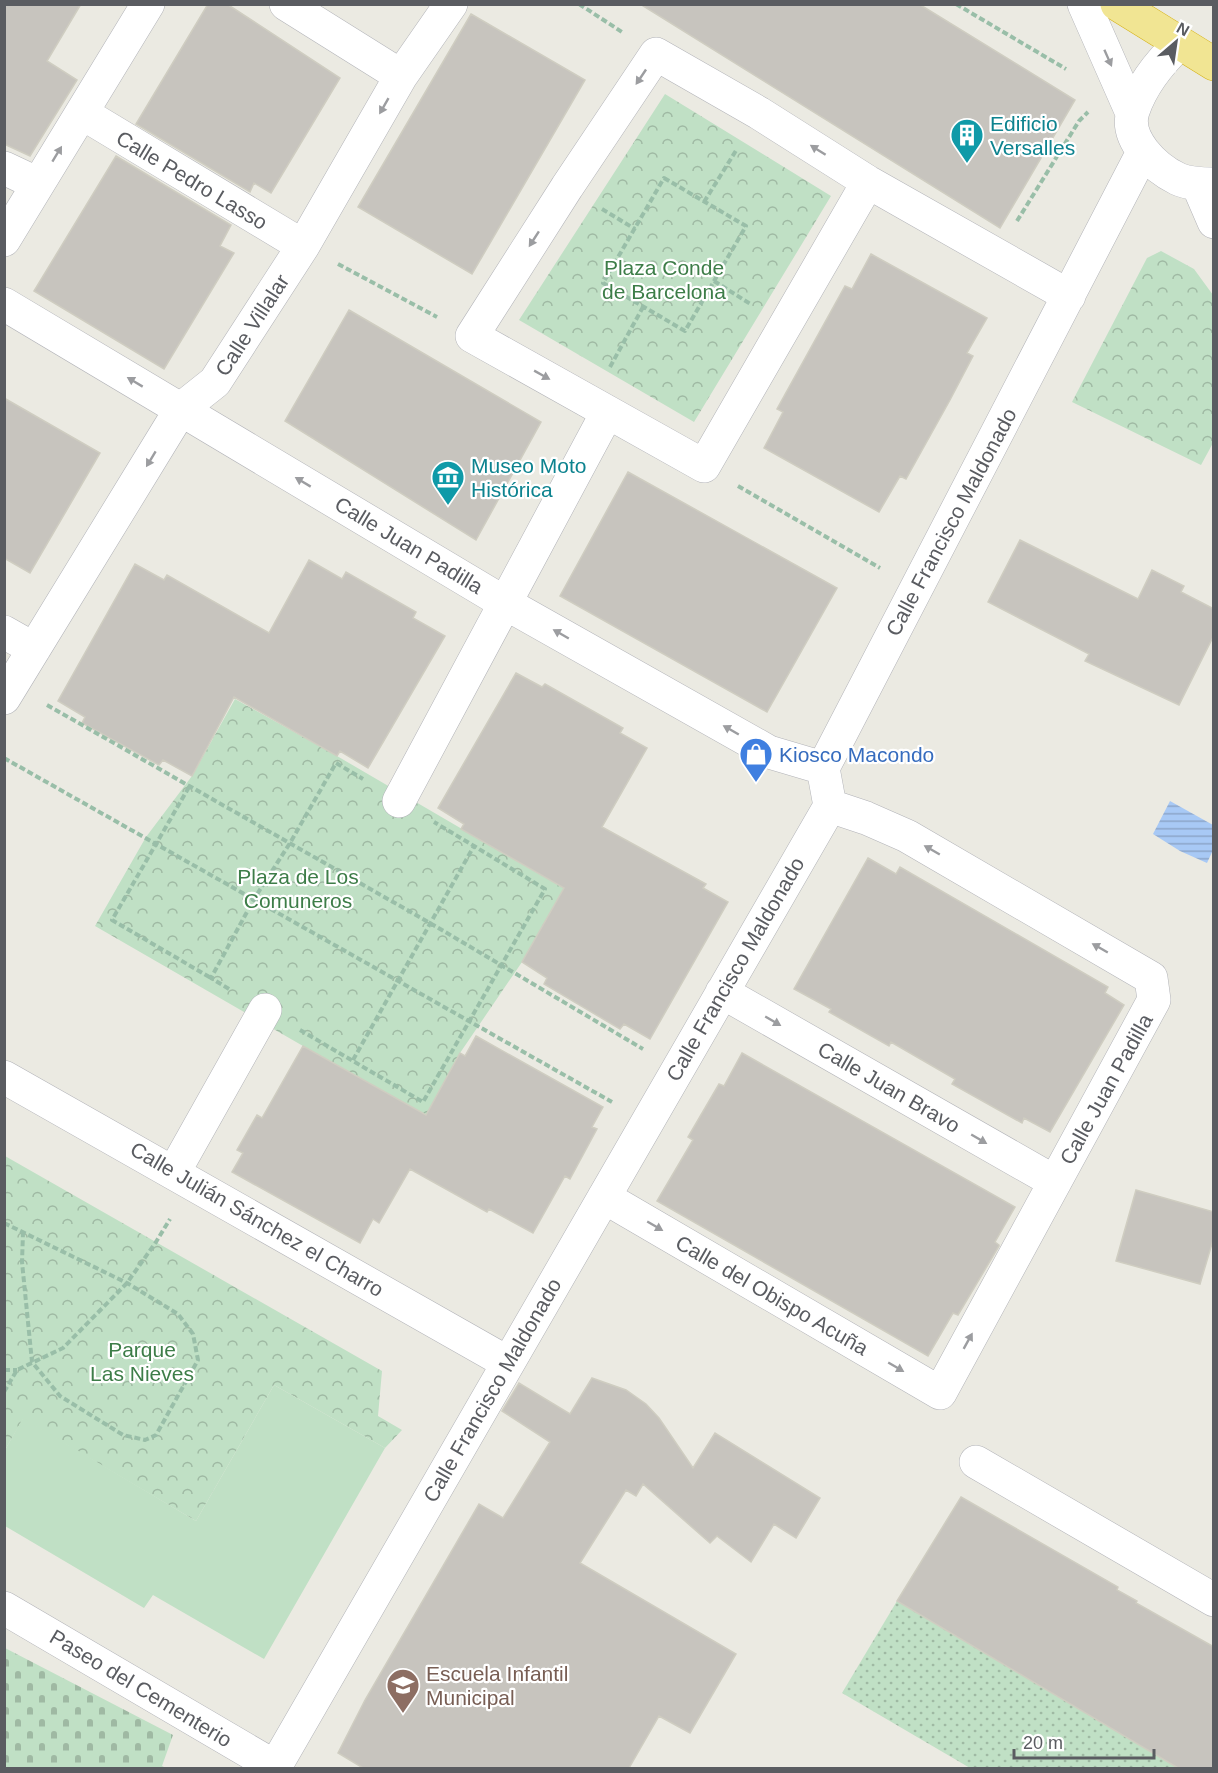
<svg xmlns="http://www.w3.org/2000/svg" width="1218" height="1773" font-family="Arial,sans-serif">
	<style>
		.grass { fill: url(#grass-dots) }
		.cemetery { fill: url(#cemetery-stones) }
		.park { fill: url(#park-crowns) }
		.pitch { fill: #c0e0c5 }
		.water { fill: url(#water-rules) }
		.building { fill: #c7c4be; stroke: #cfcdc1; stroke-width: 1.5 }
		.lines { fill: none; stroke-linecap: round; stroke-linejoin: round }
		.minor-casing { stroke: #b2b3b8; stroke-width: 34 }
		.highway-casing { stroke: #d5b218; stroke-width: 34 }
		.path { stroke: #99bea8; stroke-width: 4; stroke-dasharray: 6 3; stroke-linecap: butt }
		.minor { stroke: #fff; stroke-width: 33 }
		.highway { stroke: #f1e593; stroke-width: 33 }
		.oneway { fill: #9c9da0 }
		.labels { text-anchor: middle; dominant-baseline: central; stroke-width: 4.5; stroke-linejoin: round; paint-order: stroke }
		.culture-label { font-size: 21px; fill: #0d838f; stroke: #fff; text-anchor: start }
		.street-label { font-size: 21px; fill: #5a5c61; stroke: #fff }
		.park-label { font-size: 21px; fill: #3d7d48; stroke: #fff }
		.shop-label { font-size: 21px; fill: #366cbe; stroke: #fff; text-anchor: start }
		.education-label { font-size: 21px; fill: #785e54; stroke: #fff; text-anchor: start }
	</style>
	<defs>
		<pattern id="grass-dots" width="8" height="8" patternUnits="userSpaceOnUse" patternTransform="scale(1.5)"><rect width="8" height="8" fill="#c0e0c5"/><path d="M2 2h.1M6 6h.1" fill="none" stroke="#9fb9a3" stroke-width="1.8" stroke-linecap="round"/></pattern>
		<pattern id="cemetery-stones" width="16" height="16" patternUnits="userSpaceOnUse" patternTransform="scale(1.5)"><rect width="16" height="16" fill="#c0e0c5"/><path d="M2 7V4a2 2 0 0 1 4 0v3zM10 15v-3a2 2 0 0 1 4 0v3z" fill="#9fb9a3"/></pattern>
		<pattern id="park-crowns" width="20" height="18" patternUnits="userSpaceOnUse" patternTransform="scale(1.5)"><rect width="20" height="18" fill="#c0e0c5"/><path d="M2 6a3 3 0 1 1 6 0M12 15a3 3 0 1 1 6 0" fill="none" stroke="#9fb9a3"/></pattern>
		<pattern id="water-rules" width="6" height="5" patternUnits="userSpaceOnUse" patternTransform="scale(1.5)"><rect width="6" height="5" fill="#a8c9f5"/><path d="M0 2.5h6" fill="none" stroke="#8ca6ca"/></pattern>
	</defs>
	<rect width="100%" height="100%" fill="#ebeae2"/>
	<!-- grass -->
	<path class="grass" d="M897,1601L1178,1768H970L842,1693Z"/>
	<!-- cemetery -->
	<path class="cemetery" d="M5,1648L173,1735L162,1766L166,1768H5Z"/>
	<!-- park -->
	<path class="park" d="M665,94L831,196L694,422L519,320Z
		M1161,251L1194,269L1213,295V443L1201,465L1072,402L1147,258Z
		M235,699L337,756L539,874L568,883L522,962L460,1053L426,1115L303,1046L95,926L146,837L192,776Z
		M5,1156L382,1371L378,1416L402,1430L385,1448L274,1385L196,1521L23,1419L5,1450Z"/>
	<!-- pitch -->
	<path class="pitch" d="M274,1385L385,1448L264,1659L153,1595L144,1608L5,1526V1450L23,1418L196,1521Z"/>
	<!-- water -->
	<path class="water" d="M1170,801L1213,825V850L1207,863L1180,851L1153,834Z"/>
	<!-- building -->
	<path class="building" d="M4,4H81L47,61L77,80L30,156L4,144Z
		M208,4H227L340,78L271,193L254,183L250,192L136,124Z
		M640,4H919L1075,100L1000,228Z
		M471,14L585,80L472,274L358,207Z
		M116,156L231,225L220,246L234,253L164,369L34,291Z
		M871,254L987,318L967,353L973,356L950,400L906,479L900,476L879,512L764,448L783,412L777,409L845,286L852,289Z
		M349,310L541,422L476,540L285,421Z
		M4,398L100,453L30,573L4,558Z
		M628,472L837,588L767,712L560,596Z
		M1020,540L1138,599L1152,570L1184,586L1181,592L1214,609V635L1179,705L1085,661L1089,654L988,602Z
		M309,560L342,579L346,572L416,612L413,618L445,636L368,768L340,751L337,756L234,697L192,776L163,760L159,765L82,723L85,717L58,701L135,564L164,580L167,575L269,633Z
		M516,673L542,687L545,684L623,728L620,733L647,748L602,827L706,884L703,888L728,902L650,1039L624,1024L620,1029L544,984L547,978L522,962L564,888L461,829L464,824L438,808Z
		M868,858L896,874L900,867L1108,987L1105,993L1124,1005L1050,1132L1024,1118L1022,1123L952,1084L955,1079L891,1042L889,1046L829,1012L831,1009L794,989Z
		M476,1036L603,1107L592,1127L597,1129L570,1179L565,1176L533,1233L489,1209L487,1212L410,1169L379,1223L373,1219L360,1243L232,1172L243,1153L237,1150L257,1115L262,1118L303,1046L426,1115L460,1053L465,1056Z
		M742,1053L1015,1207L995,1242L999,1245V1246L958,1315L953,1313L928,1356L657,1201L693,1140L688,1137L719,1084L724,1086Z
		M1136,1190L1214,1212V1237L1200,1284L1116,1261Z
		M592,1378L626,1390L646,1404L659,1418L693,1468L715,1433L820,1498L796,1538L774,1524L751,1562L717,1536L710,1543L643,1484L636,1496L626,1490L580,1563L736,1654L690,1733L659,1716L629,1768H363L338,1753L365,1700L479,1504L503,1518L550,1442L502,1411L519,1383L570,1414Z
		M961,1497L1118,1587L1117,1590L1137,1601L1136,1603L1214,1647V1768H1178L897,1601Z"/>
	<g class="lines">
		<defs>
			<path id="minor" d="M286,4L401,76
				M1084,4L1132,113
				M1180,43C1160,62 1142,84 1133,111C1124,139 1155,168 1178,179C1189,184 1201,184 1214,184
				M82,113L303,246
				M4,168L38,184
				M868,182L704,466L472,336L567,187L656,54L759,113L868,182L1069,296
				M1198,185L1214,222
				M4,240L148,4
				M4,304L505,603L769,752L823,768
				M4,632L34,649
				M4,698L181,409L215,382L303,246L401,76L451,4
				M399,801L607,413
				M722,992L1055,1182
				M4,1077L508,1363
				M174,1172L265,1010
				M604,1197L940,1393L1154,1000L1151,978L907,836L866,818L830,806
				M976,1462L1214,1600
				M4,1608L277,1768
				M275,1767L830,806L823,768L1143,152"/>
			<path id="highway" d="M1117,4L1214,64"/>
		</defs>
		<!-- minor casing -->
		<use href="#minor" class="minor-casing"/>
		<!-- highway casing -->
		<use href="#highway" class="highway-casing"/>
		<!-- path -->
		<path class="path" d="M579,4L622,32
			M956,4L1066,69
			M664,178L746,226L685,331L603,283Z
			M704,202L737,149
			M602,209L635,229
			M1017,221L1079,121L1088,112
			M338,264L437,317
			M714,281L752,305
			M610,367L643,307
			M738,486L880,568
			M47,705L430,923L643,1049
			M4,758L612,1102
			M189,787L112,920L211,978
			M229,989L211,978L254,899L290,843L336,763L363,779
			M300,1030L423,1102L545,889L474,846
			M353,1060L474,846L434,822
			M4,1223L127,1283L178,1314L193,1334L198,1360L156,1435L145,1440L123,1435L60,1396L32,1362L22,1262L23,1233
			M4,1370H17
			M4,1392L17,1370L63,1348L127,1283L156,1242L170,1219"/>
		<!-- minor -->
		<use href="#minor" class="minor"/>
		<!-- highway -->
		<use href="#highway" class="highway"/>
	</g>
	<!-- one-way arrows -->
	<defs><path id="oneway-solid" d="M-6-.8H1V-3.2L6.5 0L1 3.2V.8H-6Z" transform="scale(1.5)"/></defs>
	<g class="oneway">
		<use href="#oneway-solid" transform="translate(1108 58) rotate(66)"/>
		<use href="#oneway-solid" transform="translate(641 77) rotate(124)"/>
		<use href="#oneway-solid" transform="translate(384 106) rotate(120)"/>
		<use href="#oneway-solid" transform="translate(818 150) rotate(-148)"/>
		<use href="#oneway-solid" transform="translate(57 154) rotate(-59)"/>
		<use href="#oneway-solid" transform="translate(534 239) rotate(123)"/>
		<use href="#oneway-solid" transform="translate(542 375) rotate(29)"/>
		<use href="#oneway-solid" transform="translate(135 382) rotate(-149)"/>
		<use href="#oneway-solid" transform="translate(151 459) rotate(121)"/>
		<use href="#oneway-solid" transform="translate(303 482) rotate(-149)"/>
		<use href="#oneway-solid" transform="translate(561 634) rotate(-150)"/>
		<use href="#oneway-solid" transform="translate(731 730) rotate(-150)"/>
		<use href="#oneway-solid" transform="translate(932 850) rotate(-150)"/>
		<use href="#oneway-solid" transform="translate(1100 948) rotate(-150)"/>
		<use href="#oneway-solid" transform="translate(773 1021) rotate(30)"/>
		<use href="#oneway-solid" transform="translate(979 1139) rotate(30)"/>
		<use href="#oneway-solid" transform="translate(655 1226) rotate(30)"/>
		<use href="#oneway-solid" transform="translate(968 1341) rotate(-61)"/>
		<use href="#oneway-solid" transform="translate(896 1367) rotate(30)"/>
	</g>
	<!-- icons -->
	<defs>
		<symbol id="building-pin" viewBox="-11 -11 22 30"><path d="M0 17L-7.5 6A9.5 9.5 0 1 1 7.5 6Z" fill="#0f9aa8" stroke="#fff"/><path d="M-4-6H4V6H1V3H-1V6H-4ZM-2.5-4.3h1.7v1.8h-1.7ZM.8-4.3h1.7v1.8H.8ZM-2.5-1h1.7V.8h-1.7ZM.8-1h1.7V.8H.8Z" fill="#fff"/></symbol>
		<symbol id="museum-pin" viewBox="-11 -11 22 30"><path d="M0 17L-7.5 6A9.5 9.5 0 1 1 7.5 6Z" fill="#0f9aa8" stroke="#fff"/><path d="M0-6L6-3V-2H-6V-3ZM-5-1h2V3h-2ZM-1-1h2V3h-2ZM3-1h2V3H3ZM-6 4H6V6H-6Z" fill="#fff"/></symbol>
		<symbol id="shop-pin" viewBox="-11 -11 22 30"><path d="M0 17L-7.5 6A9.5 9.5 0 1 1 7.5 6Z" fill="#3f7fe0" stroke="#fff"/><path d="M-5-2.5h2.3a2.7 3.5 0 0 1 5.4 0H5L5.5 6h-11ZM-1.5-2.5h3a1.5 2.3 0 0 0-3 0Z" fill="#fff"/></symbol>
		<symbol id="school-pin" viewBox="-11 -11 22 30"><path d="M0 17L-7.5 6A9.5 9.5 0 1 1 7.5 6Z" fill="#8d6e63" stroke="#fff"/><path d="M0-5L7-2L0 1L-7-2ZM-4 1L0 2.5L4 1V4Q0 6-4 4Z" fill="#fff"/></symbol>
	</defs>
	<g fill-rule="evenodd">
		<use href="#building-pin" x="948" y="116" width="38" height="52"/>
		<use href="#museum-pin" x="429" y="458" width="38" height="52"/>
		<use href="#shop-pin" x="737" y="735" width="38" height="52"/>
		<use href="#school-pin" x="384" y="1666" width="38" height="52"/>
	</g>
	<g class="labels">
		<!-- culture labels -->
		<g class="culture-label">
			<text x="990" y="123">Edificio<tspan x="990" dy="24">Versalles</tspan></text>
			<text x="471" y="465">Museo Moto<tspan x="471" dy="24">Histórica</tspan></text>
		</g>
		<!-- street labels -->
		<g class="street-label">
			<text transform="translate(192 180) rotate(31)">Calle Pedro Lasso</text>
			<text transform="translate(252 325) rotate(-57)">Calle Villalar</text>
			<text transform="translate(951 522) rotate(-62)">Calle Francisco Maldonado</text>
			<text transform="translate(409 545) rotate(31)">Calle Juan Padilla</text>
			<text transform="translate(735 969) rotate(-60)">Calle Francisco Maldonado</text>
			<text transform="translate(889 1087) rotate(30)">Calle Juan Bravo</text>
			<text transform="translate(1106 1089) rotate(-61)">Calle Juan Padilla</text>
			<text transform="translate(257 1219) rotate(30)">Calle Julián Sánchez el Charro</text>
			<text transform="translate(772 1295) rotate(30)">Calle del Obispo Acuña</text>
			<text transform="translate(492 1390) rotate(-60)">Calle Francisco Maldonado</text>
			<text transform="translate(141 1688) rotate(31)">Paseo del Cementerio</text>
		</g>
		<!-- park labels -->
		<g class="park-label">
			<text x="664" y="267">Plaza Conde<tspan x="664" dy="24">de Barcelona</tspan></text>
			<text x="298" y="876">Plaza de Los<tspan x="298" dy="24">Comuneros</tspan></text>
			<text x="142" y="1349">Parque<tspan x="142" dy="24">Las Nieves</tspan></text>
		</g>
		<!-- shop labels -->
		<g class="shop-label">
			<text x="779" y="754">Kiosco Macondo</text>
		</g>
		<!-- education labels -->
		<g class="education-label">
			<text x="426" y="1673">Escuela Infantil<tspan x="426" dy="24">Municipal</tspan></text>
		</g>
	</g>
	<!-- border -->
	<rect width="1218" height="1773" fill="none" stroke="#5a5c61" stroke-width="12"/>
	<!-- north arrow -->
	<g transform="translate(1176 42) rotate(29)" stroke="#ffffff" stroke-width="4.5" paint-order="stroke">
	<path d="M0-4.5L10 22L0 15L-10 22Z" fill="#5a5c61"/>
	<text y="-9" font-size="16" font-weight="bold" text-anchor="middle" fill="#5a5c61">N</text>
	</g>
	<!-- scale -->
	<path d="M1014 1749v9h140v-9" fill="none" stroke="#5a5c61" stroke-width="3"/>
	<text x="1023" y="1749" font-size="18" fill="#5a5c61" stroke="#ffffff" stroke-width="4.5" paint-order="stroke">20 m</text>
</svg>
